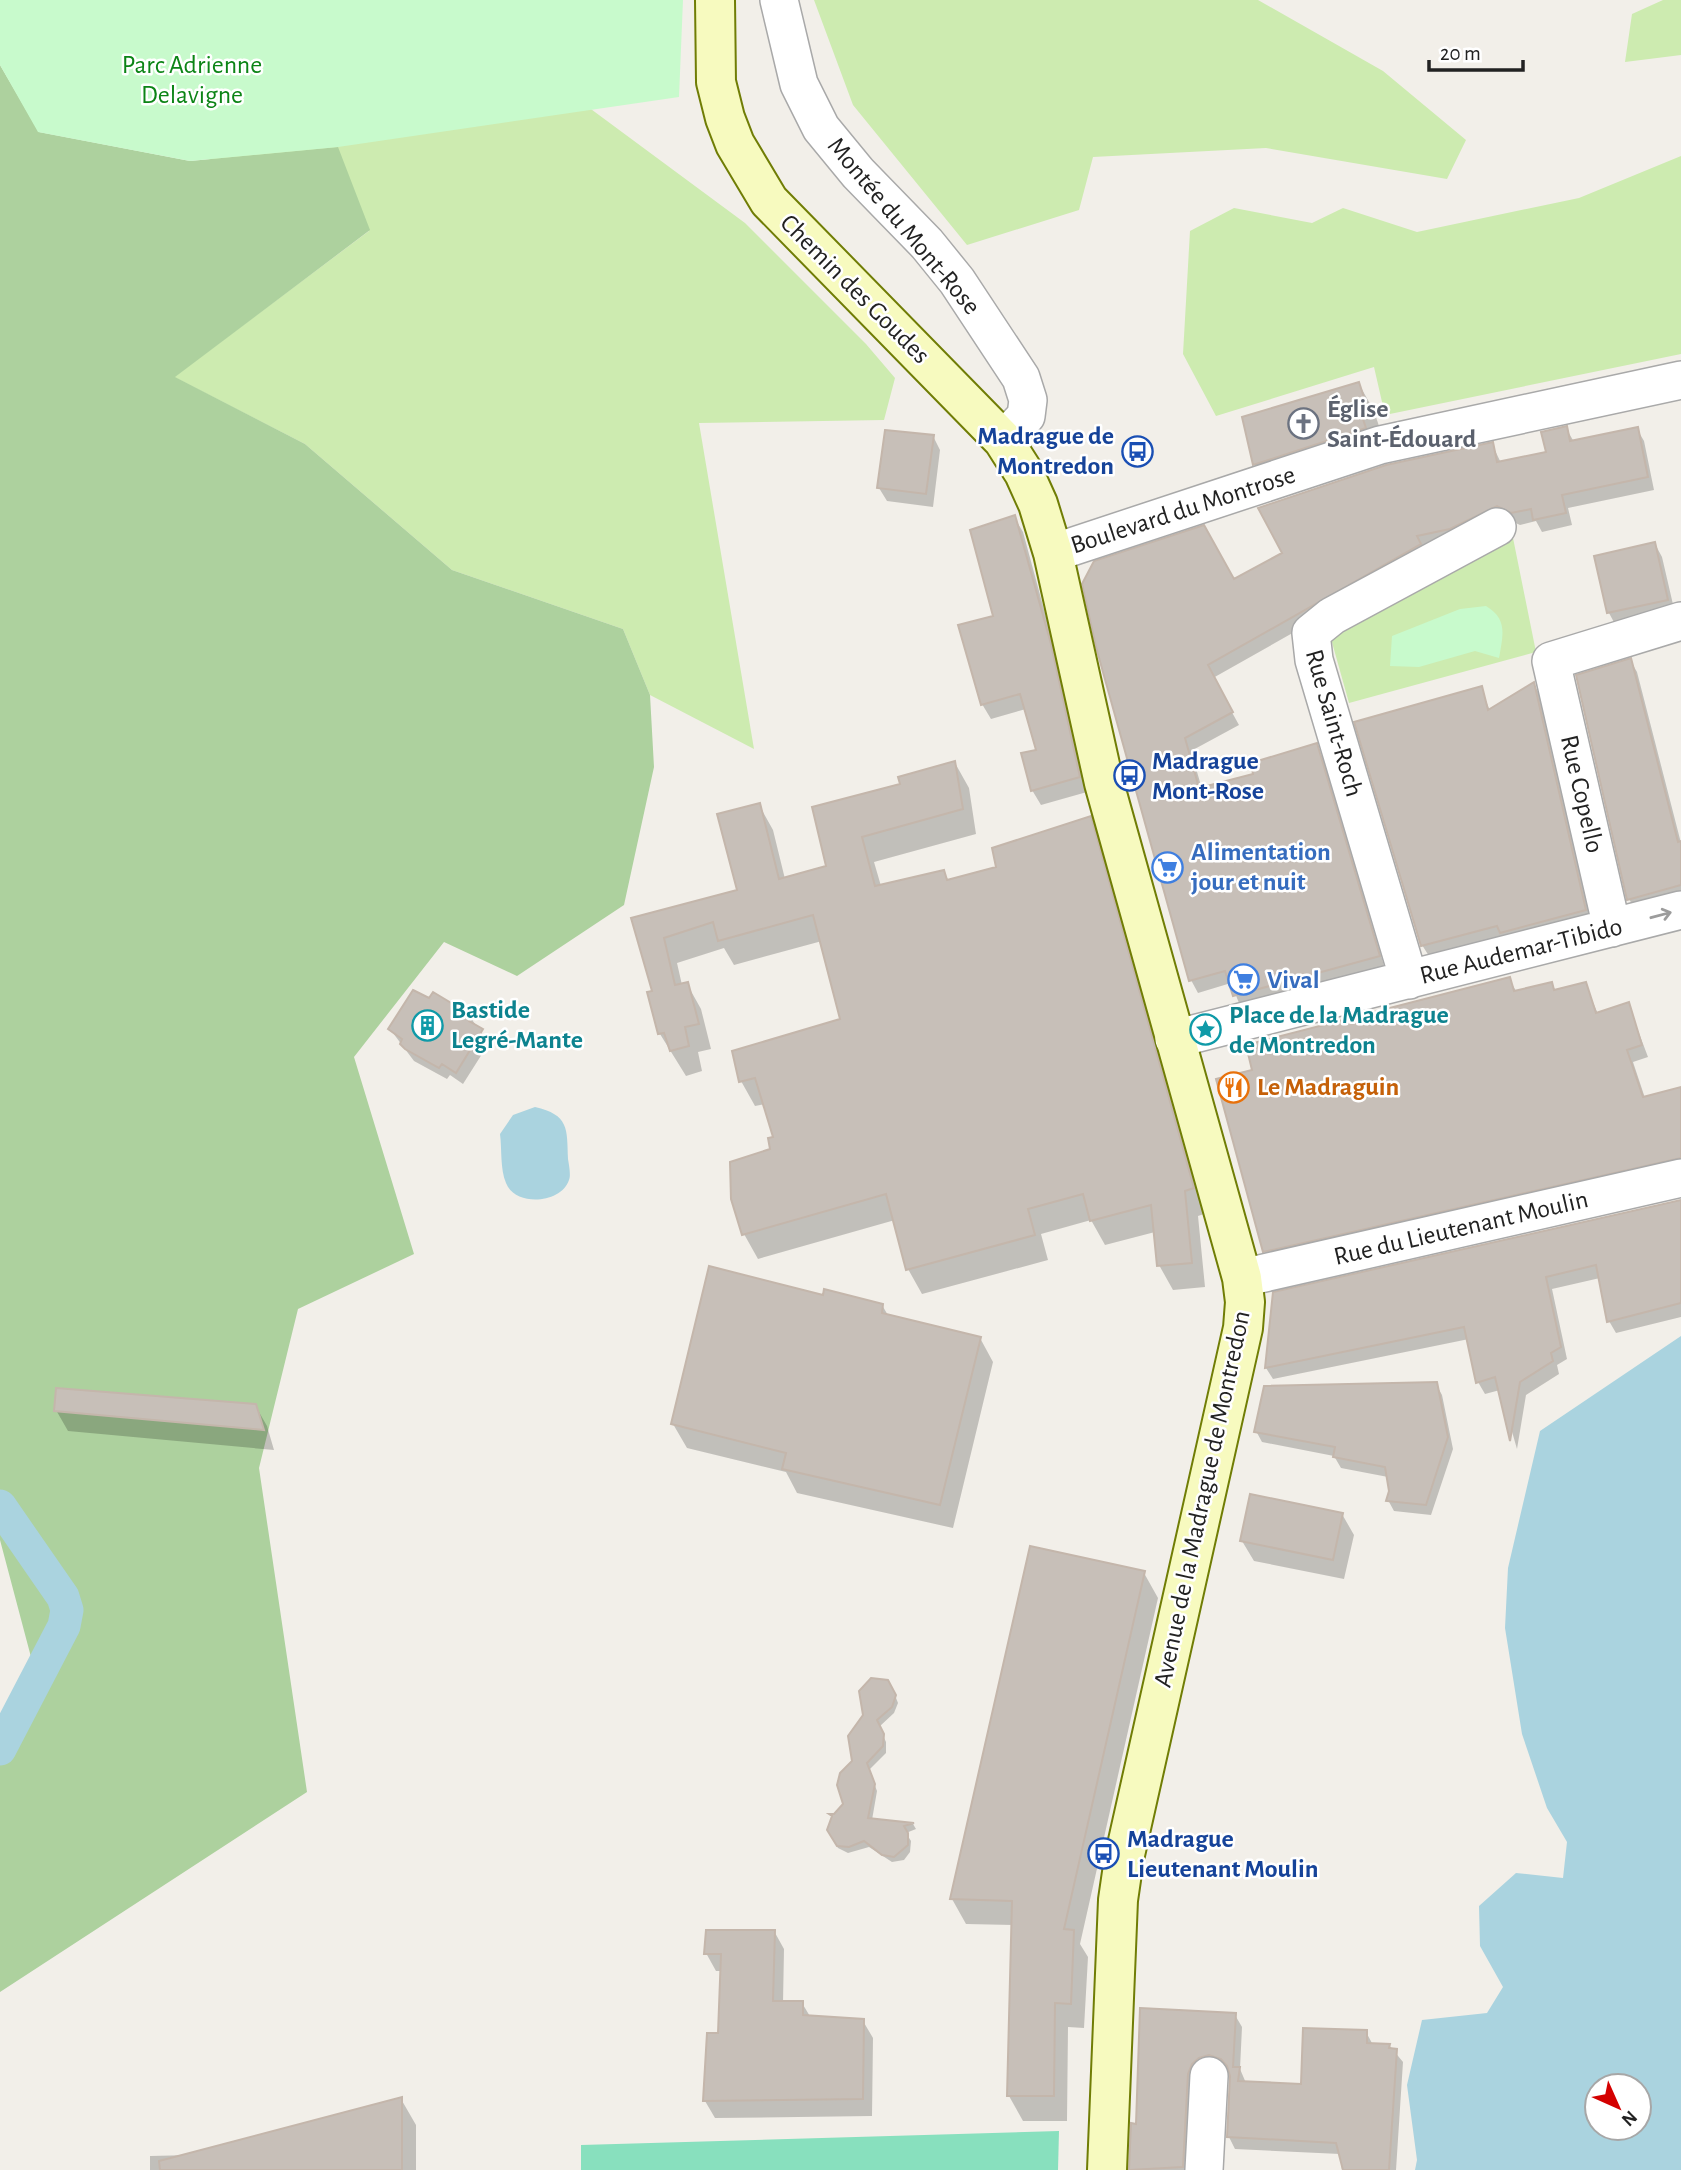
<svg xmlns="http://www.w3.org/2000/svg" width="1681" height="2170" font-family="'Alegreya Sans',sans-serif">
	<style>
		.grass { fill: #cdebb0 }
		.forest { fill: #add19e }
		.park { fill: #c8facc }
		.pitch { fill: #88e0be }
		.water { fill: #aad3df; fill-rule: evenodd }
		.shadow { fill: #0003 }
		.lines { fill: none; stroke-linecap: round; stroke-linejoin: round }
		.canal { stroke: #aad3df; stroke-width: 33 }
		.building { fill: #c7bfb8; stroke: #c4b6ab; stroke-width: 2 }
		.street-casing { stroke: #a9a9a9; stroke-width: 40 }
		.secondary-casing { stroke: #707d05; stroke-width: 42 }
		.street { stroke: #fff; stroke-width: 37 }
		.secondary { stroke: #f7fabf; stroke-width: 38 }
		.oneway { stroke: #9c9c9c }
		.labels { text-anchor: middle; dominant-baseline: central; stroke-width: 5; stroke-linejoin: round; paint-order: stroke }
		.park-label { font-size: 26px; fill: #0c8416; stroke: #fff }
		.street-label { font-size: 26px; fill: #222; stroke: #fff }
		.worship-label { font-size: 26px; font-weight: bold; fill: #5b616d; stroke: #fff; text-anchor: start }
		.transit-label { font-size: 26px; font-weight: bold; fill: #164399; stroke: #fff; text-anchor: start }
		.shop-label { font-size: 26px; font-weight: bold; fill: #366cbe; stroke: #fff; text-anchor: start }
		.culture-label { font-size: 26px; font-weight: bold; fill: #0d838f; stroke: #fff; text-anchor: start }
		.food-label { font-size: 26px; font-weight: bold; fill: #c56008; stroke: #fff; text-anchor: start }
	</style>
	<rect width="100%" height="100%" fill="#f2efe9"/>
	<!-- grass -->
	<path class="grass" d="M0,0L453,7L745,223L866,344L895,378L884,420L699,423L754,749L650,695L623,629L452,570L305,444L174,377L369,231L0,65Z
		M814,0H1258L1383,71L1466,140L1447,179L1266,148L1093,157L1079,210L967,245L853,105Z
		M1663,0H1681V55L1625,62L1632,14Z
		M1681,156V354L1385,415L1374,367L1216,416L1183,354L1190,231L1234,208L1312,223L1343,208L1417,232L1579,198Z
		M1512,533L1536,652L1349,703L1328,628Z"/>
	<!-- forest -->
	<path class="forest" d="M0,65L39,132L190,161L338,147L370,230L175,377L305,444L452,570L623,629L650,695L654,767L624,905L517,976L444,942L354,1057L414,1254L298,1309L259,1468L307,1792L0,1992V1728L40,1691L0,1540Z"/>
	<!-- park -->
	<path class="park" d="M0,0H683L679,97L338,147L190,161L38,132L0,65Z
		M1486,606C1508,619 1503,635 1499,658L1475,651L1419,667L1390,666L1392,636L1460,609Z"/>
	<!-- pitch -->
	<path class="pitch" d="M1059,2131L1058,2170H581V2145Z"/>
	<!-- water -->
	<path class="water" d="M535,1107C569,1115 567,1128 568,1159C569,1165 571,1175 569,1180C561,1204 515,1207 506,1183C500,1169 502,1149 500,1134L513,1115Z
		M1681,1336V2170H1415L1417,2160L1407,2085L1422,2020L1487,2013L1503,1987L1480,1946L1479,1906L1516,1873L1563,1878L1567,1842L1547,1808L1522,1734L1505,1628L1508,1568L1540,1431ZM1639,2086V2128H1597V2086Z"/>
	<!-- shadow -->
	<path class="shadow" d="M1359,384L1374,411L1382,435L1271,491L1255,464Z
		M1566,428L1574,442L1637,429L1644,441L1654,490L1568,508L1572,525L1542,532L1536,521L1520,525L1505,518L1427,557L1213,678L1239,725L1191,751L1202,789L1256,775L1316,745L1323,758L1385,969L1241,1008L1231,983L1198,993L1191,980L1084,585L1234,581L1492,444L1501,463L1548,453Z
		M933,436L940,450L933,507L887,501L879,488Z
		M1014,517L1023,532L1058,661L1087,792L1041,805L1032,790L1038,752L1026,709L991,719L982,704Z
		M1655,544L1662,557L1675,613L1616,626L1609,613Z
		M1630,660L1637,672L1681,843V899L1636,911L1629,899Z
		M1534,685L1540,695L1591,921L1507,944L1503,936L1429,956L1422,945L1481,688L1490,711Z
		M955,763L969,788L976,834L874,862L881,886L943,872L949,882L999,869L1090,818L1104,843L1207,1213L1198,1216L1205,1287L1173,1290L1159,1265L1155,1232L1105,1245L1091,1220L1041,1234L1048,1260L922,1294L908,1269L895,1220L758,1259L744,1234L775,1138L765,1104L755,1106L741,1081L842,1021L822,941L734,965L724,948L677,963L682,985L687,984L701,1009L711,1049L698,1052L702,1071L686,1076L660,1034L654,992L634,919L739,891L759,805L773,830L785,879L828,867L903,785Z
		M1509,979L1516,991L1551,984L1556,992L1585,984L1598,1014L1628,1004L1648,1057L1633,1062L1645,1098L1681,1089V1170L1271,1263L1264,1251L1255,1071Z
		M470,1017L489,1043L463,1084L450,1075L447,1079L414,1061L390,1029Z
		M1681,1201V1317L1616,1333L1609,1321L1600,1278L1552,1289L1567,1359L1557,1365L1559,1374L1526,1395L1517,1449L1500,1390L1485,1394L1478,1382L1469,1339L1273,1379L1266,1368Z
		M824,1297L882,1305L889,1317L980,1338L993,1362L953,1528L797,1493L786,1472L687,1448L673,1424Z
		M1436,1384L1442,1395L1453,1449L1431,1515L1394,1511L1388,1500V1477L1341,1468L1334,1456L1262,1442L1256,1431Z
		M255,1405L267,1426L274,1450L68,1431L56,1410Z
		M1342,1514L1354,1535L1344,1579L1254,1561L1242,1541Z
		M1032,1548L1144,1573L1158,1598L1080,1944L1088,1957L1084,2028L1068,2027L1067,2121H1023L1009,2096L1013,1925L966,1924L952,1899Z
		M882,1679L891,1685L898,1703L894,1713L879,1727L886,1742V1753L869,1770L877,1791L872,1820L913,1824L916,1829L906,1833L911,1841L910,1852L904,1860L892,1862L869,1847L848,1853L838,1848L834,1841L872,1680Z
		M774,1931L784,1949L783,2003H802L811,2018L863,2021L873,2038L872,2116L715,2118L705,2101L720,2035L723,1971H716L706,1953Z
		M1142,2010L1235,2015L1242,2027L1240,2069L1246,2083L1303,2085L1366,2032L1373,2045H1389L1403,2062L1396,2170H1342L1340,2154L1235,2149L1229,2137L1230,2071L1219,2067L1190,2170H1129L1132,2125L1138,2126Z
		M401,2099L416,2125V2170H150V2156L192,2155Z"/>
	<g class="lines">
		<!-- canal -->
		<path class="canal" d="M0,1506L63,1597L67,1610L64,1626L0,1749"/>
	</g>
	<!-- building -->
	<path class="building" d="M1359,382L1367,407L1360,410L1366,428L1253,465L1242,417Z
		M1567,426L1570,441L1638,427L1648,477L1562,495L1566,513L1533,520L1531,509L1511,513L1497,506L1450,529L1417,536L1421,544L1208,665L1233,712L1185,738L1199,788L1253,774L1251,763L1317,743L1380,956L1233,996L1225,971L1189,981L1096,647L1082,584L1094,561L1204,525L1234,579L1282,553L1258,508L1386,465L1493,442L1497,462L1546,452L1541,432Z
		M885,430L934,435L926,494L877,488Z
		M1015,515L1051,644L1080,777L1031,791L1021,753L1036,750L1020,694L981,705L958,625L993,616L970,530Z
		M1655,542L1668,600L1607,613L1594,556Z
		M1631,658L1678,842L1681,841V885L1627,900L1576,675Z
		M1534,682L1586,910L1500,933L1497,926L1421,946L1354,722L1482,686L1488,710Z
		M955,761L963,809L862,837L875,886L944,870L947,880L996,867L992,848L1091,816L1194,1188L1185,1191L1192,1263L1157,1266L1151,1205L1090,1221L1083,1194L1028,1209L1035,1235L906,1270L886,1194L742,1235L731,1199L730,1162L770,1149L768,1138L773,1137L755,1078L739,1082L732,1051L840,1019L813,915L718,941L713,922L664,938L675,985L688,982L699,1024L685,1027L689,1046L670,1051L664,1033L658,1034L647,992L652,991L631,918L737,890L717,814L760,803L779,879L826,866L812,807L900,784L898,777Z
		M1510,977L1514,991L1552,982L1554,990L1586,982L1596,1013L1629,1002L1642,1045L1627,1050L1643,1097L1681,1087V1158L1263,1252L1216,1079L1252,1070L1246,1045Z
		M413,990L429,998L433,992L471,1015L469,1021L483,1029L456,1073L442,1064L439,1068L405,1049L400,1044L402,1039L388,1029Z
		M1681,1200V1303L1607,1322L1596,1265L1546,1277L1561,1347L1551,1353L1553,1361L1520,1382L1510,1441L1495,1377L1476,1383L1464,1327L1265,1368L1273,1292Z
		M709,1266L823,1295L824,1289L883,1304L882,1313L981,1337L940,1505L782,1469L786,1453L671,1424Z
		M1437,1382L1448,1437L1426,1505L1386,1501L1389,1491L1385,1467L1333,1457L1335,1447L1254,1432L1264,1386Z
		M56,1388L256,1404L264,1430L54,1411Z
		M1250,1494L1343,1513L1333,1560L1240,1541Z
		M1030,1546L1145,1571L1064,1929L1074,1930L1071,2004L1055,2003L1054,2096H1007L1012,1901L950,1899Z
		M871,1678L888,1680L896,1695L892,1707L877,1720L884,1734L883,1746L867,1763L875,1784L868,1818L914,1823L904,1826L908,1833V1845L894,1857L882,1855L864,1841L849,1847L837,1846L827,1830L832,1816L829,1814H834L843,1804L837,1785L840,1773L852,1761L848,1736L863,1715L859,1691Z
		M706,1930H775L773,2001H803V2015L864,2019L863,2099L703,2101L707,2033H718L721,1954H704Z
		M1140,2008L1236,2013L1233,2067H1240L1238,2081L1301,2084L1303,2028L1367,2030V2043L1390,2044L1389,2048L1397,2049L1389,2170H1343L1336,2143L1227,2137L1230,2076L1227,2066L1221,2059L1209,2055L1199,2058L1192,2064L1188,2074L1183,2167L1129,2170L1131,2123L1136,2124Z
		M402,2097V2170H160L159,2161Z"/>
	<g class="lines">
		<defs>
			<path id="street" d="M779,0L799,84L821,128L858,173L927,244L957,281L1021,378L1028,400L1026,416L1003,440
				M1053,553L1380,445L1681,380
				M1612,928L1551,661L1681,621
				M1409,980L1314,660L1311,633L1332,616L1497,527
				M1174,1039L1681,910
				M1242,1278L1681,1178
				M1204,2170L1209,2076"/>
			<path id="secondary" d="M715,0L716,82L725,118L735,144L769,201L1003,440L1024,473L1038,504L1053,553L1104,783L1242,1278L1245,1302L1243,1328L1124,1859L1118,1900L1107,2170"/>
		</defs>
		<!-- street casing -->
		<use href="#street" class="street-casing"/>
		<!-- secondary casing -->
		<use href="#secondary" class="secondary-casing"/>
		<!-- street -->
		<use href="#street" class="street"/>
		<!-- secondary -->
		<use href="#secondary" class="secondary"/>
	</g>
	<!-- one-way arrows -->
	<defs><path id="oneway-shaft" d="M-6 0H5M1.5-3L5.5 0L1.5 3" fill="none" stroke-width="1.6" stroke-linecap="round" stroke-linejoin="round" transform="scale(1.75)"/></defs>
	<use class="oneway" href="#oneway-shaft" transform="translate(1661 915) rotate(-15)"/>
	<!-- icons -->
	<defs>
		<symbol id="church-ring" viewBox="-11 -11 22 22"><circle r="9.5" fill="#fff" stroke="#6b7280" stroke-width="1.5"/><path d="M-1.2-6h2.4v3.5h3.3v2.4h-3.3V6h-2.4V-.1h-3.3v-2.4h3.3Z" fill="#6b7280"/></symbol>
		<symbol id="bus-ring" viewBox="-11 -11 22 22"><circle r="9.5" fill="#fff" stroke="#1a4fb4" stroke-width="1.5"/><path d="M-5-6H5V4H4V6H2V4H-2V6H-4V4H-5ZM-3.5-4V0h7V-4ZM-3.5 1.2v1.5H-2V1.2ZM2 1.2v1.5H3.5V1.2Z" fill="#1a4fb4"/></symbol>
		<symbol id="supermarket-ring" viewBox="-11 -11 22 22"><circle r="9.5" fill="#fff" stroke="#3f7fe0" stroke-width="1.5"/><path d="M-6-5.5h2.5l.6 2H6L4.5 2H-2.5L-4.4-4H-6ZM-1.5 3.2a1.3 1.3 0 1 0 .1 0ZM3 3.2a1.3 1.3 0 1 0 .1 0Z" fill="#3f7fe0"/></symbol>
		<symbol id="building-ring" viewBox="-11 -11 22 22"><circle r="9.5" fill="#fff" stroke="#0f9aa8" stroke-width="1.5"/><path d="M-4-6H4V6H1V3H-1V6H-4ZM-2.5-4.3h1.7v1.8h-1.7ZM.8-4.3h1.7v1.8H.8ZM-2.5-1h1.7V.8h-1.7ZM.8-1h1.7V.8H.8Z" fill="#0f9aa8"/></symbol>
		<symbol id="sight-ring" viewBox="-11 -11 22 22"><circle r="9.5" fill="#fff" stroke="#0f9aa8" stroke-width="1.5"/><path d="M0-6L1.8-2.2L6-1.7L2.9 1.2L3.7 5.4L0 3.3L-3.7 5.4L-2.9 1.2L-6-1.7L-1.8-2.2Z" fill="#0f9aa8"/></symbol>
		<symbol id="restaurant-ring" viewBox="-11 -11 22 22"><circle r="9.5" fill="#fff" stroke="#e8710a" stroke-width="1.5"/><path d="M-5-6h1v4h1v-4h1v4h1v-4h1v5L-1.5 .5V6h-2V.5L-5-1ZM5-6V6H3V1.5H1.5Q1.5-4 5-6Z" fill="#e8710a"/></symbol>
	</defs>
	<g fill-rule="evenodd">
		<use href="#church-ring" x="1286" y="406" width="35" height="35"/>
		<use href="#bus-ring" x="1120" y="434" width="35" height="35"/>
		<use href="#bus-ring" x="1112" y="758" width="35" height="35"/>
		<use href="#supermarket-ring" x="1150" y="850" width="35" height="35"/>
		<use href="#supermarket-ring" x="1226" y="962" width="35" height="35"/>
		<use href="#building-ring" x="410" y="1008" width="35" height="35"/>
		<use href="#sight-ring" x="1188" y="1012" width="35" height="35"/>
		<use href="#restaurant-ring" x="1216" y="1070" width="35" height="35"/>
		<use href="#bus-ring" x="1086" y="1836" width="35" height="35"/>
	</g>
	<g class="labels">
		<!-- park labels -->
		<g class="park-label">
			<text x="192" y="65">Parc Adrienne<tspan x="192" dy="30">Delavigne</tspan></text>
		</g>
		<!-- street labels -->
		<g class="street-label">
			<text transform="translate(904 226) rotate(50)">Montée du Mont-Rose</text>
			<text transform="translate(855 289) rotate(45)">Chemin des Goudes</text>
			<text transform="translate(1183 510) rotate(-18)">Boulevard du Montrose</text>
			<text transform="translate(1334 723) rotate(74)">Rue Saint-Roch</text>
			<text transform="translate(1582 794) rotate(77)">Rue Copello</text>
			<text transform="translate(1521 951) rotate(-14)">Rue Audemar-Tibido</text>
			<text transform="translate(1461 1228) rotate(-13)">Rue du Lieutenant Moulin</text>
			<text transform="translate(1202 1499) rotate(-78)">Avenue de la Madrague de Montredon</text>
		</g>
		<!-- worship labels -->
		<g class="worship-label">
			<text x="1327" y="409">Église<tspan x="1327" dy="30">Saint-Édouard</tspan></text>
		</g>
		<!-- transit labels -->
		<g class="transit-label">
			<text x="1114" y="436" text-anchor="end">Madrague de<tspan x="1114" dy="30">Montredon</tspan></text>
			<text x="1152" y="761">Madrague<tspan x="1152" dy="30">Mont-Rose</tspan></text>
			<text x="1127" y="1839">Madrague<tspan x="1127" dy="30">Lieutenant Moulin</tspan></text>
		</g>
		<!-- shop labels -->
		<g class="shop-label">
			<text x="1191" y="852">Alimentation<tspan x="1191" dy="30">jour et nuit</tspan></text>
			<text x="1267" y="980">Vival</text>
		</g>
		<!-- culture labels -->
		<g class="culture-label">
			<text x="451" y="1010">Bastide<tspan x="451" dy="30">Legré-Mante</tspan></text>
			<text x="1229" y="1015">Place de la Madrague<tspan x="1229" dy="30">de Montredon</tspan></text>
		</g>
		<!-- food labels -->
		<g class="food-label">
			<text x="1257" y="1087">Le Madraguin</text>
		</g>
	</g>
	<!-- north arrow -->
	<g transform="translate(1618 2107) rotate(135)"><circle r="33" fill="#ffffff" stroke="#a7a7a7" stroke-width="2"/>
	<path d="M0-5L12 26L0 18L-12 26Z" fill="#d40000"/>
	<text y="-10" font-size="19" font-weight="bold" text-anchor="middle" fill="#222222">N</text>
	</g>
	<!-- scale -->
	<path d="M1429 60v10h94v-10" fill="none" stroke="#222222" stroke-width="3.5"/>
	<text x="1440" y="60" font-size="21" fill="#222222" stroke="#ffffff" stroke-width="5" paint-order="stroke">20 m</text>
</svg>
